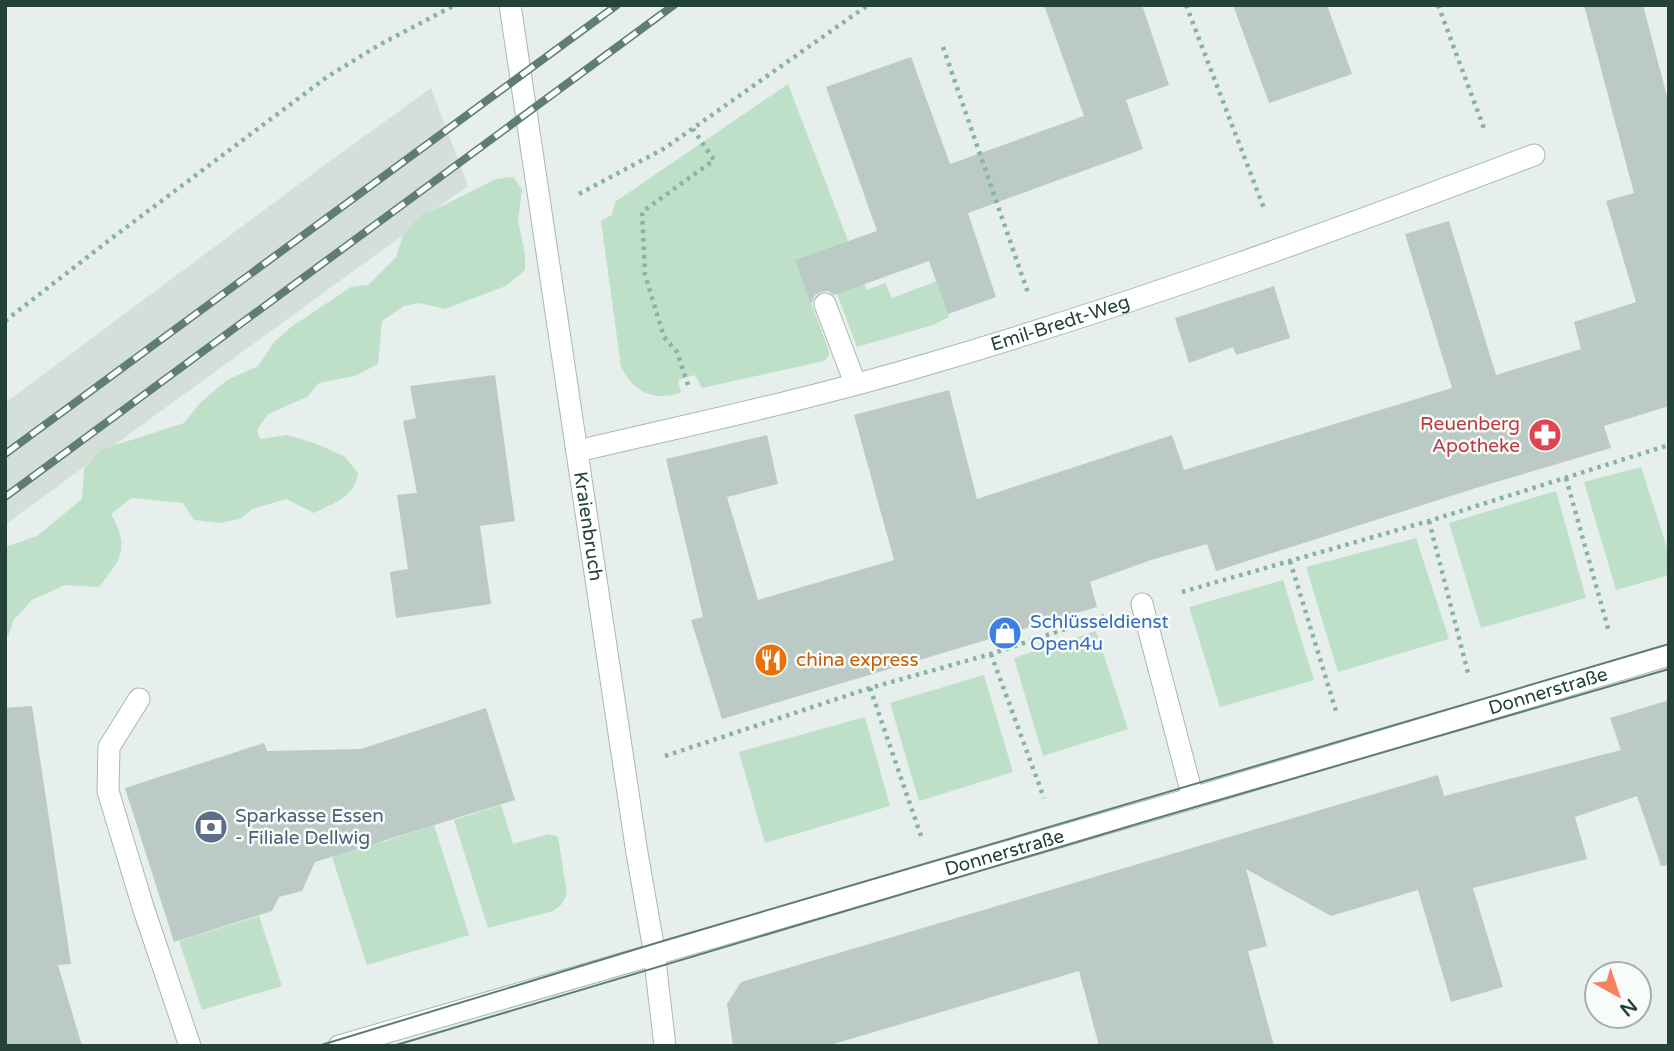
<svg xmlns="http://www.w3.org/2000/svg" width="1674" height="1051" font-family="'Varela Round',sans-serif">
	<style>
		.built { fill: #d4dfda }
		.green { fill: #bfe0c8 }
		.building { fill: #bbcac4 }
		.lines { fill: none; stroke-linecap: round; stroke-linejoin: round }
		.service-casing { stroke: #a8b8b2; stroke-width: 23 }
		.minor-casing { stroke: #a8b8b2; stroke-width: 23 }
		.secondary-casing { stroke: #a4bbb3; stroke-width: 23 }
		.path { stroke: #86b3a5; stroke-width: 4.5; stroke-dasharray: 3.5 5; stroke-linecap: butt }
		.service { stroke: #fff; stroke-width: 21 }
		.minor { stroke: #fff; stroke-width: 21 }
		.secondary { stroke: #fff; stroke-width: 21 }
		.tram { stroke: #5f7d75; stroke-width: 2 }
		.rail-casing { stroke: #5f7d75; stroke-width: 8 }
		.rail { stroke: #f7fbf9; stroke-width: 5; stroke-dasharray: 16; stroke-linecap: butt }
		.labels { text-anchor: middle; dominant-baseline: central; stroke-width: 5; stroke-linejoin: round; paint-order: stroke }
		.street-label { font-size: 19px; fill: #24423a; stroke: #f7fbf9 }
		.health-label { font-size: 19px; fill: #be3a42; stroke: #f7fbf9; text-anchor: end }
		.shop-label { font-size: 19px; fill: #366cbe; stroke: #f7fbf9; text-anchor: start }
		.food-label { font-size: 19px; fill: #c56008; stroke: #f7fbf9; text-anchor: start }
		.service-label { font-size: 19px; fill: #4e5e75; stroke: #f7fbf9; text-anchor: start }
	</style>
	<rect width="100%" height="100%" fill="#e6efeb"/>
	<!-- built -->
	<path class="built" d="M431,88L468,186L434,210L420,215L403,235L113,446L100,450L92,461L5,525V403L330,161Z"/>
	<!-- green -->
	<path class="green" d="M788,84L867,290L885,283L892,298L937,281L949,317L933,325L857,347L821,251L795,260L829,351V356L824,361L702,388L695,375L678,380L681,393C653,401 635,393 621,367L601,221L612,215L615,202Z
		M513,177L522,189L518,220L525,254V270L506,286L445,309L419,303L404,306L382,321L378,364L355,376L319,383L307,397L268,414L257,430L260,439L287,435L314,443L344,456L358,473C355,497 334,503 314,513L286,499L252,509L240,519L219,523L194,520L183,503L131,498L111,514C130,549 122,557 99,587L65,585L32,600L13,621L9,635L5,638V547L37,536L82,499L84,469L100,450L184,423L200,403L227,380L258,366L275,341L291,327L351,287L368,285L396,257L403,235L420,215L434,210L496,179Z
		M1641,467L1669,554V575L1616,590L1584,482Z
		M1556,491L1586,598L1481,628L1449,523Z
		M1416,538L1449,639L1338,672L1306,567Z
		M1283,580L1314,680L1220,707L1189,607Z
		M1096,631L1128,729L1043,756L1014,658Z
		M984,675L1013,772L919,801L890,703Z
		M865,717L890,806L765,843L739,752Z
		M501,805L513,844L549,834L558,837L567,894L561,905L553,911L488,928L454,820Z
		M434,825L469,935L367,965L332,857L362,847L378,838L379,842H383Z
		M259,916L282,986L202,1010L179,941Z"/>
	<!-- building -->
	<path class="building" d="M1044,5H1142L1169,85L1126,100L1143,149L968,213L996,297L948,314L929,261L834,295L828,291L821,292L815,295L811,304L795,260L877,231L826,87L911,57L950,164L1084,116Z
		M1233,5H1327L1352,74L1269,103Z
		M1584,5H1643L1669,104V406L1604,426L1611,448L1476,488L1216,571L1207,544L1151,560L1090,582L1097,607L722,719L691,620L703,617L666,459L767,435L778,484L727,497L758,600L894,560L854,415L949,390L977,499L1172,435L1184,470L1452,388L1405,234L1449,221L1496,375L1581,349L1574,322L1636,302L1606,201L1634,193Z
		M1274,286L1290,338L1236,355L1233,347L1189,363L1175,318Z
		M495,375L515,521L480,526L491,604L396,618L390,572L408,569L397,495L417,493L403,421L416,418L410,386Z
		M1669,700V865L1661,866L1637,796L1575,817L1587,859L1473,888L1503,987L1451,1002L1418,890L1331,916L1246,869L1267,946L1248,951L1274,1046H1099L1079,971L827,1046H733L727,1004L741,982L1438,775L1444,796L1621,750L1610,718Z
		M32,706L71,964L58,965L82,1046H5V708Z
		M486,708L515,800L315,862L302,891L279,897L272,911L174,942L125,788L264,743L267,751L361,749Z"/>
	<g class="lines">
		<defs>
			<path id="service" d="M825,304L855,383
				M1142,604L1193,798
				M139,699L109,747L108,791L143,907L190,1046"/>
			<g id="minor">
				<path id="s1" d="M510,5L637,853L653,944L665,1046"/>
				<path id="s2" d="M577,451C693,424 810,399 925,365C1131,305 1334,231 1534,155"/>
			</g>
			<g id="secondary">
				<path id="s3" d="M339,1046L1193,798L1669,655"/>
			</g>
		</defs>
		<!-- service casing -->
		<use href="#service" class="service-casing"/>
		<!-- minor casing -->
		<use href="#minor" class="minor-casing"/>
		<!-- secondary casing -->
		<use href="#secondary" class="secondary-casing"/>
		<!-- path -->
		<path class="path" d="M1186,5L1265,211
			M1438,5L1485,131
			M943,47L1028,293
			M579,194L665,148L868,5
			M5,321L112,238L327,77L379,45L455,5
			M688,385L677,352L664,337L645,275L642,212L714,160L693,129
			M1566,478L1609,632
			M1429,521L1468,673
			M1290,561L1336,711
			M1182,592L1429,521L1669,445
			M991,654L1044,798
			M870,688L921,836
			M665,756L870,688L991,654L1104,616"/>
		<!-- service -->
		<use href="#service" class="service"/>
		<!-- minor -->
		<use href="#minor" class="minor"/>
		<!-- secondary -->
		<use href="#secondary" class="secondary"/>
		<!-- tram -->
		<path class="tram" d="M318,1046L653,944L1669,644
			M393,1046L1147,821L1669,669"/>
		<defs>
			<path id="rail" d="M5,454L617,5
				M5,497L674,5"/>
		</defs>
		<!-- rail casing -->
		<use href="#rail" class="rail-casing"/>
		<!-- rail -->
		<use href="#rail" class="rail"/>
	</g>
	<!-- icons -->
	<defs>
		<symbol id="pharmacy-disc" viewBox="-11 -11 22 22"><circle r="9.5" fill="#e0444e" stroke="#f7fbf9"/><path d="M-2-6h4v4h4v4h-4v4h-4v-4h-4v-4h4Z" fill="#fff"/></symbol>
		<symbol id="shop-disc" viewBox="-11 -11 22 22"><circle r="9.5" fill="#3f7fe0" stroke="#f7fbf9"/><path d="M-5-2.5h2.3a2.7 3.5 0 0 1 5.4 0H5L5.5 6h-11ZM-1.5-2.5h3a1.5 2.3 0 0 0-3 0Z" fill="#fff"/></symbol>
		<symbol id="restaurant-disc" viewBox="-11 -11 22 22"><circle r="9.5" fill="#e8710a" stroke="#f7fbf9"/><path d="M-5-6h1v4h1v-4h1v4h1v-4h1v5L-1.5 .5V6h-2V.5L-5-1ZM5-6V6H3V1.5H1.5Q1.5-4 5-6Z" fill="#fff"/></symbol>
		<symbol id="bank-disc" viewBox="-11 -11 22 22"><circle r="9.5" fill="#5c6f8a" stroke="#f7fbf9"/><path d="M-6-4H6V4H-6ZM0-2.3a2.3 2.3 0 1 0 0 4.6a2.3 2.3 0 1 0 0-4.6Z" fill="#fff"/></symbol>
	</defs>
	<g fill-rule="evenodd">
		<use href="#pharmacy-disc" x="1526" y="416" width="38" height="38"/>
		<use href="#shop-disc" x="986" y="614" width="38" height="38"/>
		<use href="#restaurant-disc" x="752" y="641" width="38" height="38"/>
		<use href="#bank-disc" x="192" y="808" width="38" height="38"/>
	</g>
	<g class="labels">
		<!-- street labels -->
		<g class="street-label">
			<text stroke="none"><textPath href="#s2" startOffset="500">Emil-Bredt-Weg</textPath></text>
			<text stroke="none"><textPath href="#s1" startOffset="527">Kraienbruch</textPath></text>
			<text stroke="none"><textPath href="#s3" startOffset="1260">Donnerstraße</textPath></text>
			<text stroke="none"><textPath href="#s3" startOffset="693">Donnerstraße</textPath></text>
		</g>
		<!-- health labels -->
		<g class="health-label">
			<text x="1520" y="424">Reuenberg<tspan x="1520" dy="22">Apotheke</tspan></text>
		</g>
		<!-- shop labels -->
		<g class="shop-label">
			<text x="1030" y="622">Schlüsseldienst<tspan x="1030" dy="22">Open4u</tspan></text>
		</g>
		<!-- food labels -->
		<g class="food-label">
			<text x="796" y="660">china express</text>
		</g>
		<!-- service labels -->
		<g class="service-label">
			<text x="235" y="816">Sparkasse Essen<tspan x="235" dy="22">- Filiale Dellwig</tspan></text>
		</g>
	</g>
	<!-- border -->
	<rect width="1674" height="1051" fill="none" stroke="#24423a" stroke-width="14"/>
	<!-- north arrow -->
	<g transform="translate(1618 995) rotate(140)"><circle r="33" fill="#f7fbf9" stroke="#a3b1ad" stroke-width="2"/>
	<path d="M0-5L12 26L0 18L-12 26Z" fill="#f4845f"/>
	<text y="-10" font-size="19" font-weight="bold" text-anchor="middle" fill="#24423a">N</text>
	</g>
</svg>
